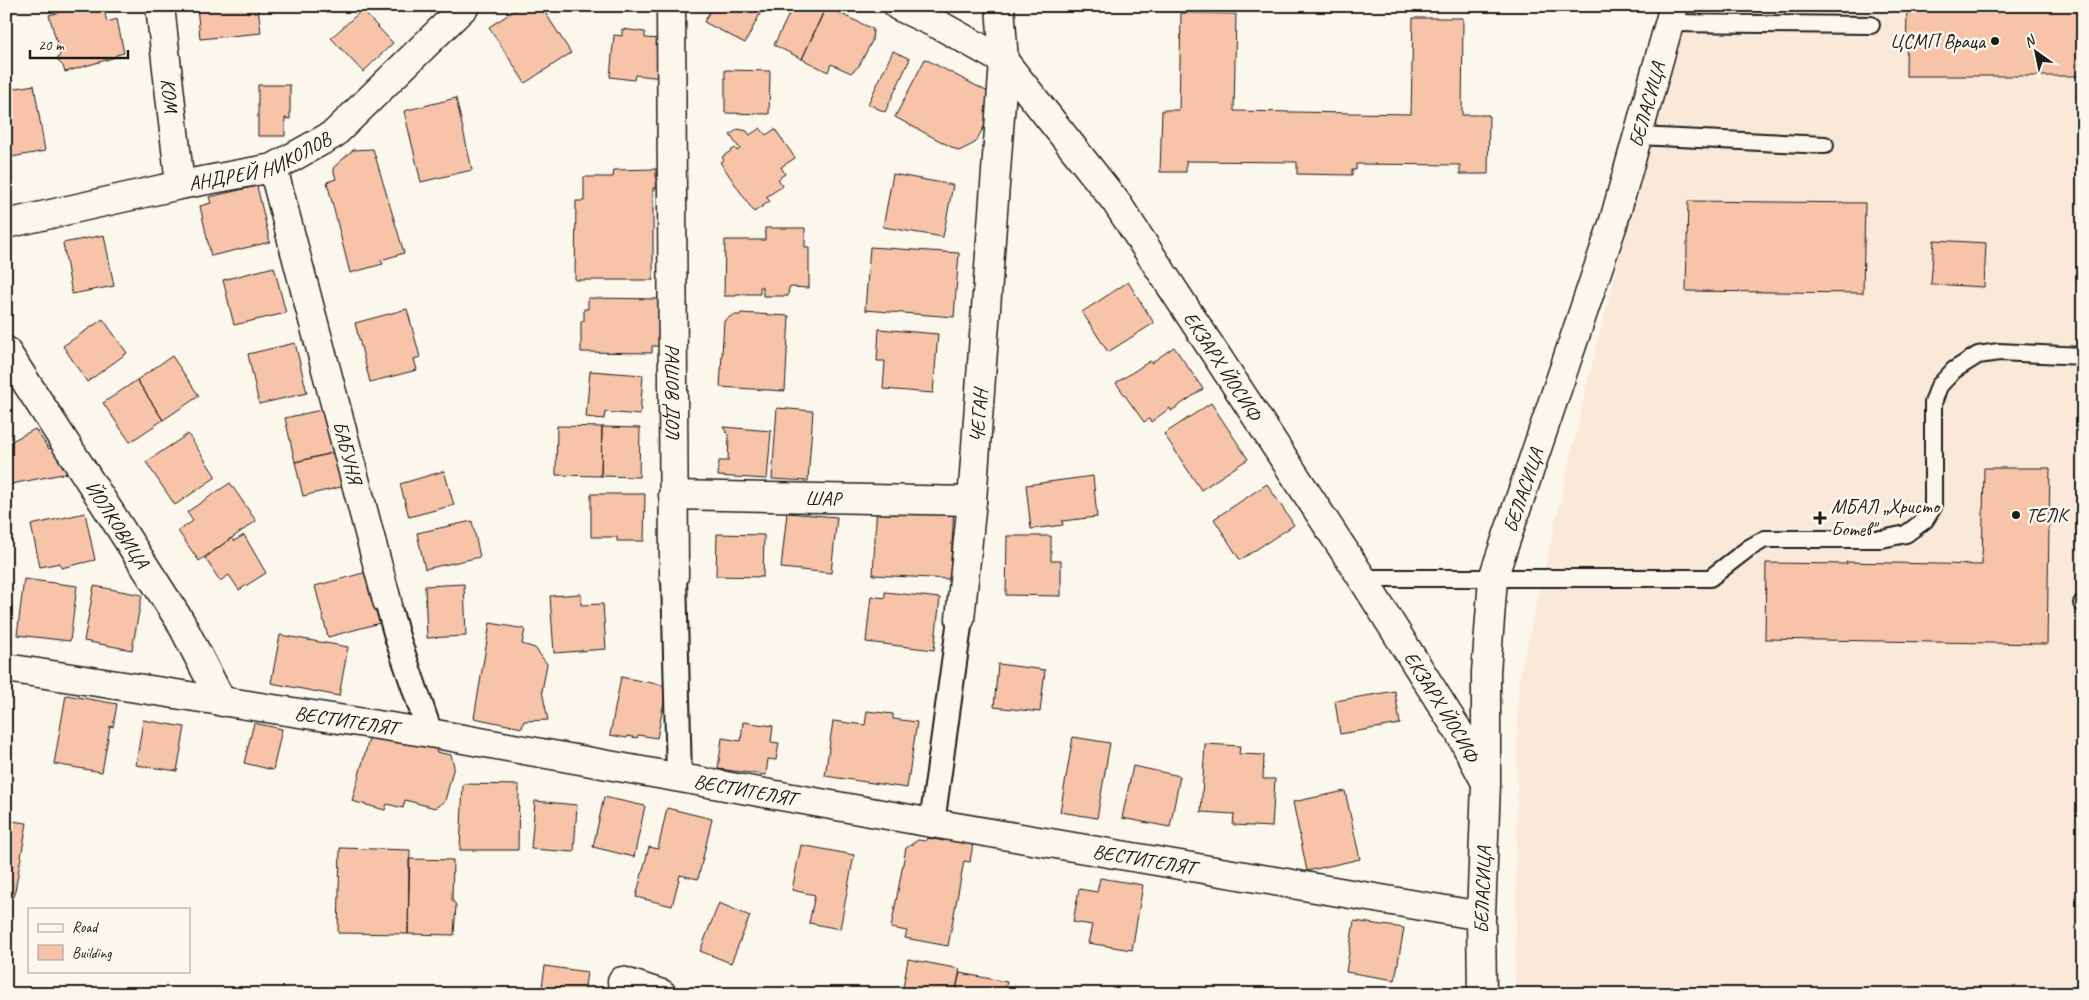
<svg xmlns="http://www.w3.org/2000/svg" width="2089" height="1000" font-family="Caveat,sans-serif">
	<style>
		.built { fill: #fae8d8 }
		.building { fill: #f8c4a9; stroke: #1c1c1c }
		.lines { fill: none; stroke-linecap: round; stroke-linejoin: round }
		.service-casing { stroke: #1c1c1c; stroke-width: 20 }
		.pedestrian-casing { stroke: #1c1c1c; stroke-width: 28 }
		.minor-casing { stroke: #1c1c1c; stroke-width: 31 }
		.service { stroke: #fbf7ec; stroke-width: 16 }
		.pedestrian { stroke: #fbf7ec; stroke-width: 24 }
		.minor { stroke: #fbf7ec; stroke-width: 28 }
		.poi-dot { fill: #1c1c1c; stroke: #fbf7ec; stroke-width: 2 }
		.labels { text-anchor: middle; dominant-baseline: central; stroke-width: 5; stroke-linejoin: round; paint-order: stroke }
		.poi-label { font-size: 20px; fill: #1c1c1c; stroke: #fbf7ec; text-anchor: start }
		.street-label { font-size: 20px; fill: #1c1c1c; stroke: #fbf7ec }
	</style>
	<rect width="100%" height="100%" fill="#fbf7ec"/>
	<filter id="ink" filterUnits="userSpaceOnUse"><feTurbulence type="fractalNoise" baseFrequency=".02" numOctaves="2"/><feDisplacementMap in="SourceGraphic" scale="10" xChannelSelector="R" yChannelSelector="G"/><feConvolveMatrix kernelMatrix="1 2 1 2 8 2 1 2 1" color-interpolation-filters="sRGB"/></filter>
	<g filter="url(#ink)">
		<!-- built -->
		<path class="built" d="M1686,6H2083V994H1515L1518,684L1595,351Z"/>
		<!-- building -->
		<path class="building" d="M83,6H103L107,22L117,19L124,53L116,55V57L65,72L63,66L57,60L60,54L49,15Z
			M197,6H258L261,33L200,39Z
			M522,6H541L571,53L525,83L489,27Z
			M713,6H764L745,43L704,22Z
			M793,6H826L802,59L774,45Z
			M1907,6H2083V76H1906Z
			M826,7L873,29L872,41L859,66L851,73L831,64L828,72L802,59Z
			M362,10L393,43L363,72L331,38Z
			M1181,13L1236,14L1234,111L1411,114L1413,18H1463L1462,115H1489L1488,174H1460V165L1356,164V170H1352V175L1297,174V162L1186,161V172H1160L1162,110H1179Z
			M622,29L645,32V38L662,39L663,78L635,75L634,80L610,77L614,35L622,36Z
			M893,51L910,59L885,112L868,104Z
			M925,59L990,93L999,120L985,125L975,143L959,151L895,117Z
			M725,70L770,71L769,114L725,113Z
			M34,85L45,151L6,158V90Z
			M258,85H290V119L285,118V136H258Z
			M456,98L472,170L421,182L404,111Z
			M760,128L766,135L775,129L795,158L781,167L785,174L778,179L783,186L766,197L770,201L754,212L720,162L724,160L722,157L735,148L737,151L740,149L730,135L738,129L747,131L750,135Z
			M373,149L404,253L381,260L383,264L350,273L327,182L336,179L333,168L353,150Z
			M656,169V189L653,188V280H575L576,201H584V177H613L614,170Z
			M893,174L953,185L943,237L883,227Z
			M257,186L270,242L211,256L200,206L211,203L209,197Z
			M1688,201L1865,203L1863,293L1686,291Z
			M765,228H805V247H809V288L789,287L788,296H763V287H760V294H736V296H724L725,240H765Z
			M104,235L114,286L72,294L63,243Z
			M1934,240L1986,243L1984,287L1931,284Z
			M870,247L959,253L954,317L865,310Z
			M274,267L286,313L234,325L223,280Z
			M1128,282L1154,323L1108,352L1082,312Z
			M588,298L662,299L661,346H652V353L581,352V321H584V309H588Z
			M407,309L420,357L414,359L417,370L370,382L355,323Z
			M741,313L789,316L785,391L720,387L724,321L733,315H740Z
			M103,319L127,353L87,382L63,346Z
			M879,329L938,334L933,393L883,389L885,361H877Z
			M295,343L307,393L259,404L248,354Z
			M1174,347L1203,389L1171,411L1170,408L1151,422L1149,419L1144,422L1116,383L1150,361L1151,363Z
			M172,356L199,396L163,420L137,380Z
			M590,371L643,375L640,415L605,412L604,419L586,417Z
			M137,380L163,420L130,442L103,403Z
			M1211,403L1248,459L1201,490L1164,434Z
			M330,408L340,451L295,462L285,418Z
			M777,408L813,411L808,481L772,479Z
			M557,426L602,427L601,476L556,475Z
			M602,427L640,428L639,477L601,476Z
			M723,427L771,431L767,479L718,476L719,461H728L729,436Z
			M35,429L49,449L59,442L73,472L6,485V444Z
			M188,434L216,477L175,505L146,462Z
			M341,451L349,485L303,496L295,462Z
			M1984,468H2050L2047,644L1765,639L1766,563L1847,564L1846,562L1982,565Z
			M444,471L454,505L409,517L400,484Z
			M1093,476L1097,517L1062,521L1063,525L1031,529L1026,485Z
			M230,483L256,521L199,561L178,531L193,521L187,512Z
			M1267,484L1294,525L1240,560L1214,519Z
			M591,494H645L644,541H617V537H591Z
			M877,503L954,507L950,579L873,575Z
			M85,513L95,560L61,568L60,563L40,567L31,525Z
			M787,513L837,517L831,573L781,568Z
			M472,521L480,557L425,569L417,533Z
			M717,534L764,535L763,577L716,576Z
			M244,535L266,573L239,590L229,575L220,581L205,558L231,538L234,541Z
			M1007,536H1051V561H1061V596L1006,595Z
			M367,572L380,623L328,637L315,586Z
			M24,579L77,586L70,641L17,635Z
			M464,584L466,636L427,638L425,586Z
			M94,586L142,595L132,650L84,641Z
			M885,592L940,598L934,650L866,642L871,596L885,598Z
			M581,594V605L603,604L606,649L554,653L550,596Z
			M490,623L525,629L522,644L535,648L547,664L542,691L548,720L524,721L522,728L474,718Z
			M280,635L348,647L339,696L271,683Z
			M998,664L1045,670L1040,712L994,707Z
			M621,677L667,686L657,738L638,735L637,738L628,736L627,738L610,735Z
			M1395,691L1400,724L1340,734L1335,701Z
			M66,695L117,704L113,727L110,726L102,772L54,764Z
			M867,711L893,714V719L917,722L907,788L825,776L833,721L865,725Z
			M143,720L185,727L177,771L136,765Z
			M743,722L773,726L771,742L779,743L776,760L768,759L766,775L718,769L722,738L741,741Z
			M254,723L282,729L273,770L244,763Z
			M372,728L438,746L436,752L451,755L454,766L445,801L435,808L405,800L403,808L387,804L385,810L352,801Z
			M1073,737L1110,743L1097,818L1060,812Z
			M1205,744L1240,746L1239,754L1264,755L1263,779H1275L1272,827L1233,825L1234,814L1201,812Z
			M1133,766L1180,776L1170,827L1122,818Z
			M463,784L519,785L518,850H460Z
			M1345,791L1360,859L1307,871L1293,802Z
			M604,797L645,806L634,857L593,847Z
			M535,801L577,805L574,852L531,849Z
			M667,808L712,819L698,879L680,875L672,906L636,897L649,847L658,849Z
			M6,815L12,816L11,821L27,823L14,897L6,896Z
			M927,838L944,841L945,838L973,843L970,862L964,861L948,946L905,938L907,931L891,928L906,848L918,840L926,841Z
			M801,845L854,855L840,929L809,923L815,895L792,890Z
			M340,848L410,850L408,934L338,933Z
			M409,859L453,860L452,900L456,905L454,935L408,934Z
			M1100,878L1143,885L1132,950L1088,943L1092,925L1073,922L1079,889L1097,892Z
			M719,903L750,916L731,963L700,951Z
			M1354,921L1404,928L1395,980L1346,972Z
			M908,959L960,969L955,994H904L905,988H903Z
			M545,966L587,972L584,994H541Z
			M960,973L1007,982L1004,994H955Z"/>
		<g class="lines">
			<defs>
				<path id="service" d="M1669,23L1871,25
					M1638,136L1825,145
					M1362,578H1710L1749,548L1765,539H1882L1906,534L1925,520L1933,507V403L1939,386L1954,370L1978,355L1999,352L2083,356
					M2082,603H2083"/>
				<path id="pedestrian" d="M674,576L679,777
					M387,601L398,640L430,733
					M932,823L960,619"/>
				<g id="minor">
					<path id="s1" d="M160,6L180,185"/>
					<path id="s2" d="M671,6L674,576"/>
					<path id="s3" d="M898,6L943,27L1004,61L1116,202L1362,578L1459,732L1484,779"/>
					<path id="s4" d="M273,168L387,601"/>
					<path id="s5" d="M6,224L180,185L273,168L334,134L465,6"/>
					<path id="s6" d="M6,351L180,621L222,702"/>
					<path id="s7" d="M673,495L972,501"/>
					<path id="s8" d="M960,619L972,501L1004,61L1000,6"/>
					<path id="s9" d="M6,668L430,733L932,823L1481,916"/>
					<path d="M622,981L662,994"/>
					<path id="s10" d="M1482,994L1481,916L1486,783V672L1493,578L1613,224L1674,6"/>
				</g>
			</defs>
			<!-- service casing -->
			<use href="#service" class="service-casing"/>
			<!-- pedestrian casing -->
			<use href="#pedestrian" class="pedestrian-casing"/>
			<!-- minor casing -->
			<use href="#minor" class="minor-casing"/>
			<!-- service -->
			<use href="#service" class="service"/>
			<!-- pedestrian -->
			<use href="#pedestrian" class="pedestrian"/>
			<!-- minor -->
			<use href="#minor" class="minor"/>
		</g>
	</g>
	<!-- markers -->
	<g class="poi-dot">
		<circle cx="1995" cy="41" r="5"/>
		<circle cx="2016" cy="515" r="5"/>
		<path d="M1817.5 510.5h5v5h5v5h-5v5h-5v-5h-5v-5h5z"/>
	</g>
	<g class="labels">
		<!-- poi labels -->
		<g class="poi-label">
			<text x="1985" y="41" text-anchor="end">ЦСМП Враца</text>
			<text x="1831" y="506">МБАЛ „Христо<tspan x="1831" dy="23">Ботев"</tspan></text>
			<text x="2026" y="515">ТЕЛК</text>
		</g>
		<!-- street labels -->
		<g class="street-label">
			<text stroke="none"><textPath href="#s1" startOffset="90">КОМ</textPath></text>
			<text stroke="none"><textPath href="#s10" startOffset="914">БЕЛАСИЦА</textPath></text>
			<text stroke="none"><textPath href="#s5" startOffset="262">АНДРЕЙ НИКОЛОВ</textPath></text>
			<text stroke="none"><textPath href="#s3" startOffset="495">ЕКЗАРХ ЙОСИФ</textPath></text>
			<text stroke="none"><textPath href="#s2" startOffset="385">РАШОВ ДОЛ</textPath></text>
			<text stroke="none"><textPath href="#s8" startOffset="204">ЧЕГАН</textPath></text>
			<text stroke="none"><textPath href="#s4" startOffset="294">БАБУНЯ</textPath></text>
			<text stroke="none"><textPath href="#s10" startOffset="509">БЕЛАСИЦА</textPath></text>
			<text stroke="none"><textPath href="#s7" startOffset="150">ШАР</textPath></text>
			<text stroke="none"><textPath href="#s6" startOffset="206">ЙОЛКОВИЦА</textPath></text>
			<text stroke="none"><textPath href="#s3" startOffset="900">ЕКЗАРХ ЙОСИФ</textPath></text>
			<text stroke="none"><textPath href="#s9" startOffset="344">ВЕСТИТЕЛЯТ</textPath></text>
			<text stroke="none"><textPath href="#s9" startOffset="749">ВЕСТИТЕЛЯТ</textPath></text>
			<text stroke="none"><textPath href="#s9" startOffset="1154">ВЕСТИТЕЛЯТ</textPath></text>
			<text stroke="none"><textPath href="#s10" startOffset="104">БЕЛАСИЦА</textPath></text>
		</g>
	</g>
	<!-- margin -->
	<rect width="2089" height="1000" fill="none" stroke="#fbf7ec" stroke-width="25"/>
	<rect x="12" y="12" width="2064" height="975" fill="none" stroke="#1c1c1c" stroke-width="2" filter="url(#ink)"/>
	<!-- legend -->
	<rect x="28" y="908" width="162" height="65" fill="#fbf7ec" stroke="#a29f99"/>
	<rect x="38" y="924" width="25" height="8" fill="#fbf7ec" stroke="#a29f99"/>
	<text x="72" y="932" font-size="15" fill="#1c1c1c">Road</text>
	<rect x="38" y="945" width="25" height="15" fill="#f8c4a9" stroke="#a29f99"/>
	<text x="72" y="958" font-size="15" fill="#1c1c1c">Building</text>
	<!-- north arrow -->
	<g transform="translate(2036 52) rotate(327)" stroke="#fbf7ec" stroke-width="4" paint-order="stroke">
	<path d="M0-4L9 19L0 12L-9 19Z" fill="#1c1c1c"/>
	<text y="-8" font-size="14" font-weight="bold" text-anchor="middle" fill="#1c1c1c">N</text>
	</g>
	<!-- scale -->
	<path d="M30 50v8h98v-8" fill="none" stroke="#1c1c1c" stroke-width="2.5"/>
	<text x="38" y="50" font-size="15" fill="#1c1c1c" stroke="#fbf7ec" stroke-width="4" paint-order="stroke">20 m</text>
</svg>
